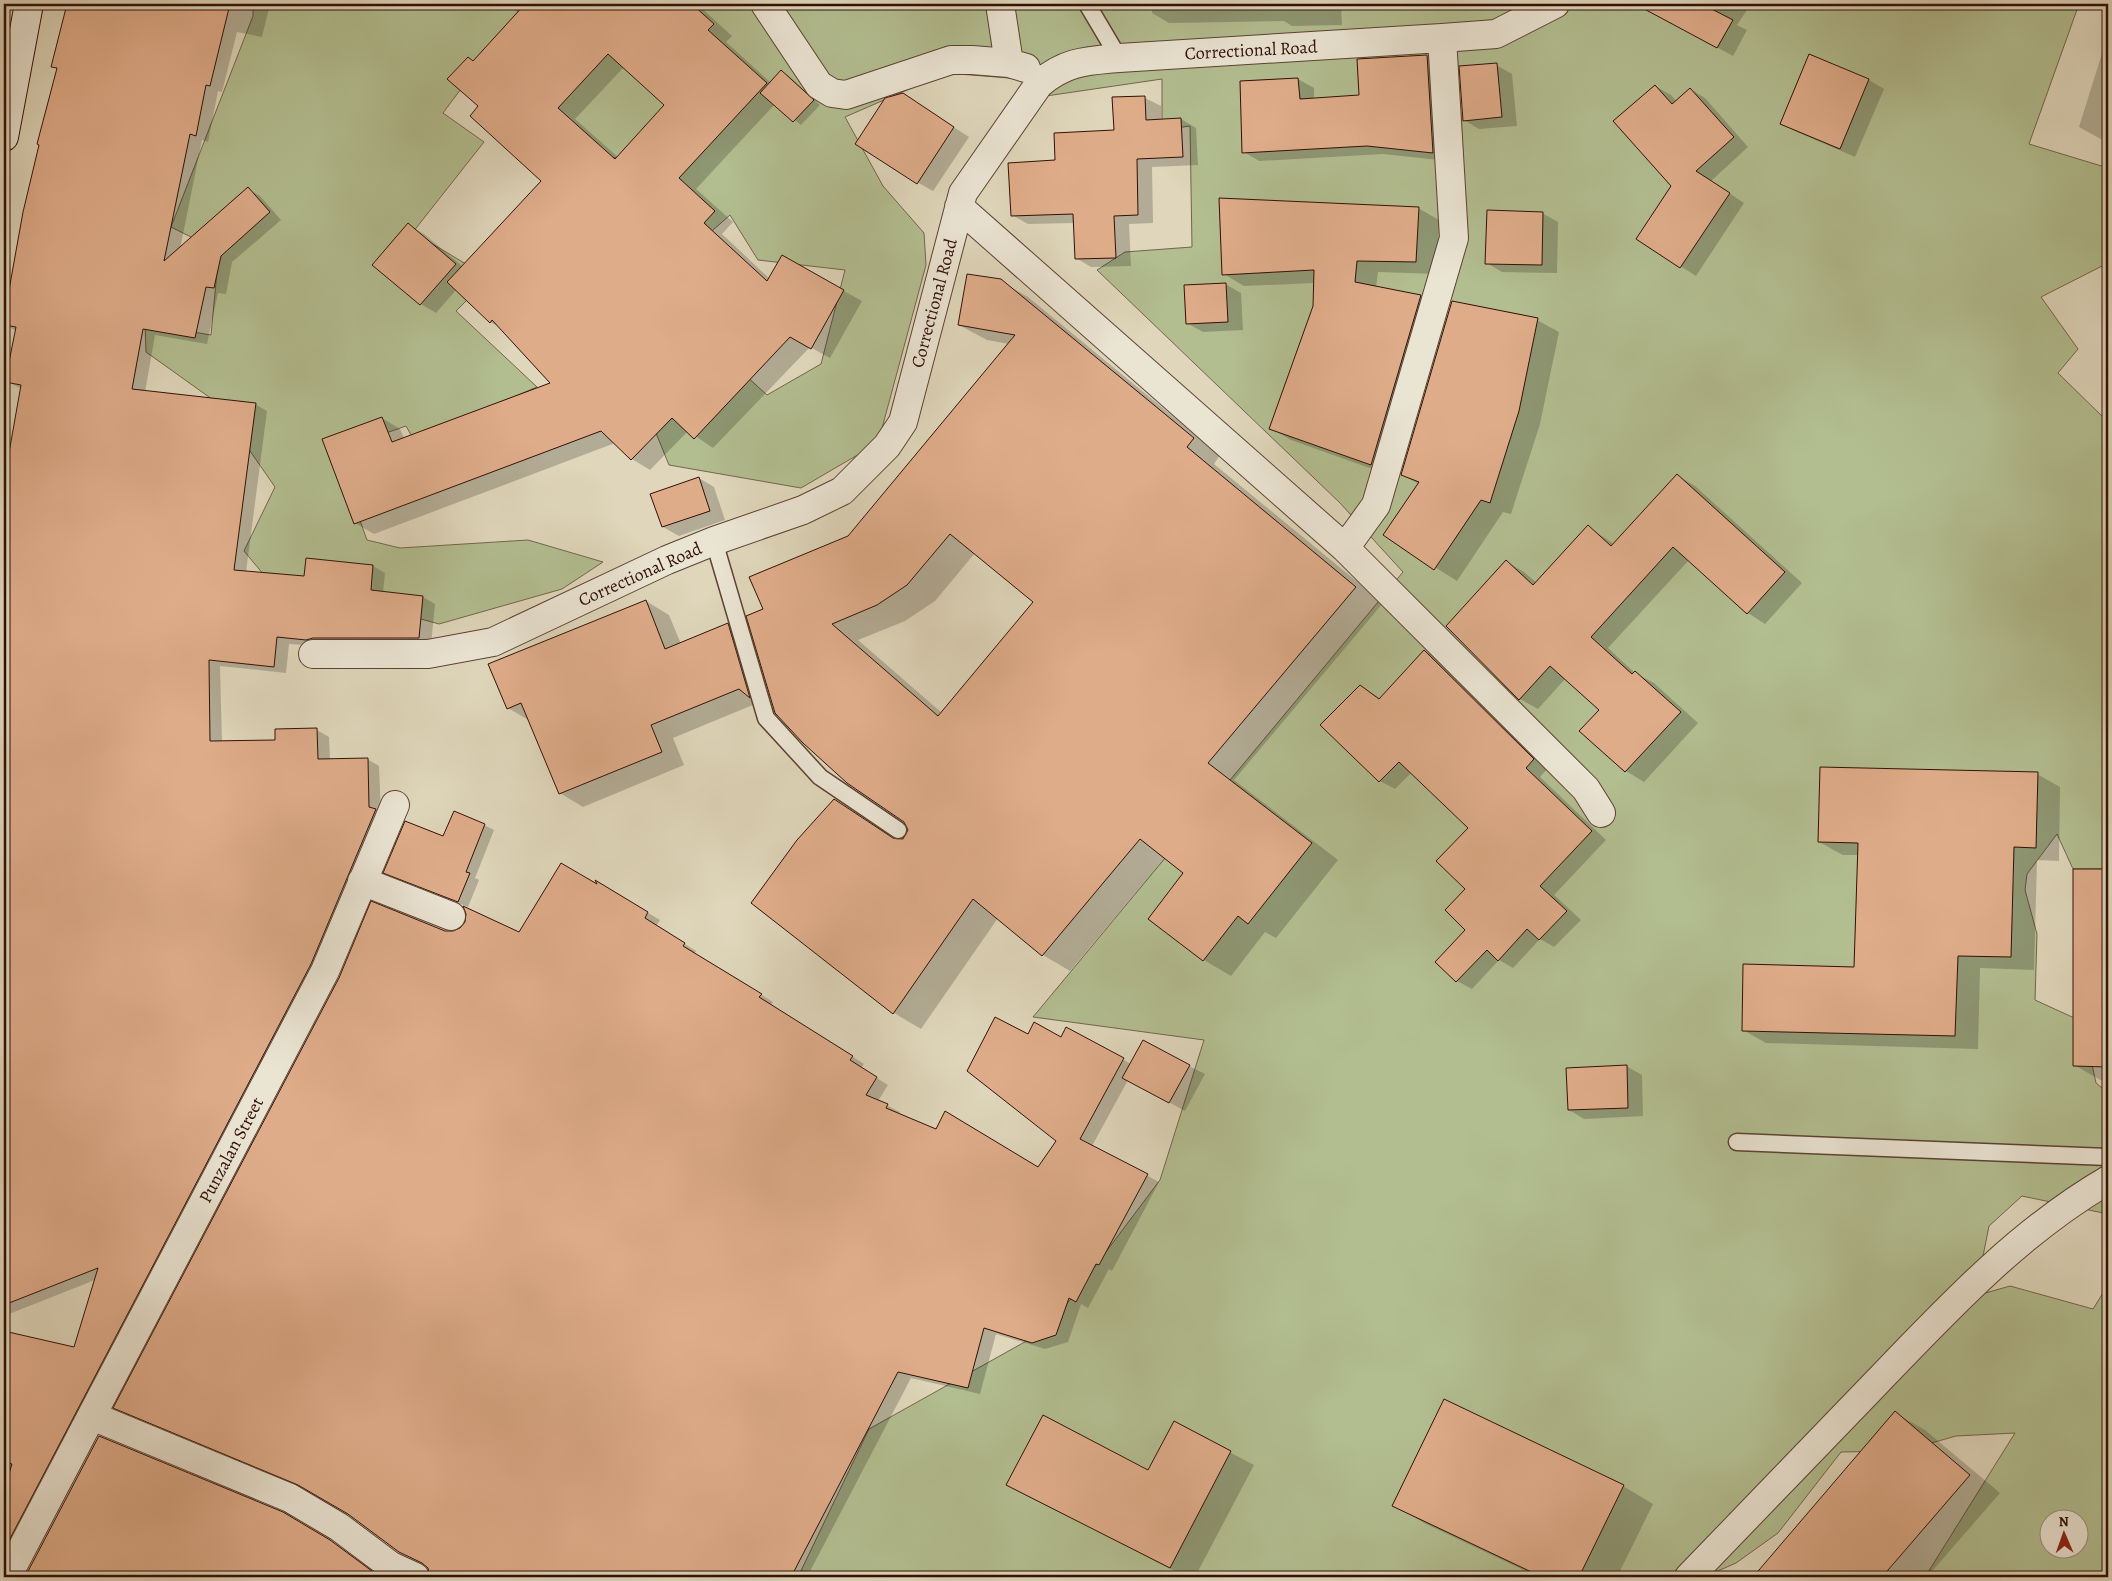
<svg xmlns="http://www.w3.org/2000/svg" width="2112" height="1581" font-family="Alegreya,serif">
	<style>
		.green { fill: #b2bd90; stroke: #72664a; fill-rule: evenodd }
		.shadow { fill: #0003; fill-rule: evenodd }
		.building { fill: #dfac8a; stroke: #311004; fill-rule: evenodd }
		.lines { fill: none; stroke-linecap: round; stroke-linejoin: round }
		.lane-casing { stroke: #5c4232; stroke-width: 19 }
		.street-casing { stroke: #5c4232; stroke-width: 30 }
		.secondary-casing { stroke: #311004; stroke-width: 30 }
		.lane { stroke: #eae4d3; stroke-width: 16 }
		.street { stroke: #eae4d3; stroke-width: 28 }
		.secondary { stroke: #eae4d3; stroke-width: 28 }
		.labels { text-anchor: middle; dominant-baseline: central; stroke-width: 4.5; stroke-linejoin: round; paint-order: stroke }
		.street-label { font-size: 18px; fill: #311004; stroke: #eae4d3 }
	</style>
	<rect width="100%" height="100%" fill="#dfd6bb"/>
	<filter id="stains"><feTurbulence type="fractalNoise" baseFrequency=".004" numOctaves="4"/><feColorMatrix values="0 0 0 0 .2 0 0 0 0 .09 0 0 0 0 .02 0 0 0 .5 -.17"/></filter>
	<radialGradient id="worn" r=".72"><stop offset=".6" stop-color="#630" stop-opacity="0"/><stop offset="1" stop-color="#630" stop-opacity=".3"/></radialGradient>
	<!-- green -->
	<path class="green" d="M253,4H2079L2029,144L2108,168V263L2041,297L2078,349L2058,373L2108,422V869H2073L2057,834L2027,874L2025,890L2037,934L2035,1000L2083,1022L2096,1083L2108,1093V1214L2022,1196L1989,1226L1975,1296L2010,1286L2093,1309L2108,1285V1577H1925L2015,1433L1956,1436L1903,1451L1841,1452L1778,1533L1736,1563L1704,1577H798L869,1429L1048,1329L1160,1180L1204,1040L1033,1017L1403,572L1340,503L1097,270L1125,252L1192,247L1190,126L1162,130V79L1046,96L1021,79L946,73L845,117L883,186L924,233L926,265L878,443L801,488L669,465L647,411L721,353L767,395L821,364L845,270L758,260L730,215L678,261L666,165L609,157L484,58L443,113L484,142L413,232L489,278L456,311L537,387L414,440L406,426L335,451L367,540L400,548L528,540L603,562L562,589L439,624L264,575L244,551L275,487L216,402L146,352L145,324L211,335L219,251L171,227L253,16ZM2050,1518H2080V1548H2050Z"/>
	<!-- shadow -->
	<path class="shadow" d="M68,4H270L262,37L237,32L222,92L218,91L208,142L202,140L180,249L248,189L260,196L281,220L232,262L226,294L218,293L207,344L155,335L145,392L255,404L267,411L246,572L305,577L307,560L373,566L385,573L383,593L423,597L435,604L431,645L319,646L289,644L286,673L220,666L222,742L276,741V730H317L329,737L330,760L367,759L379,766L381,814L388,817L4,1577V1332L74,1348L95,1280L4,1316V486L22,389L6,381L16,331L4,324L24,212L58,69L52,66Z
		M509,4H697L732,36L726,42L771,83L781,71L789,76L820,105L801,125L775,104L696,189L733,222L722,234L770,279L782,257L862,301L830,358L810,347L713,448L688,431L650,470L632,459L615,443L374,534L355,523L382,418L400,429L404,438L552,383L500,327L490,322L457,289L436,313L421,304L409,225L424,234L463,267L542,180L480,106L474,62L518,13ZM624,67L666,105L618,157L575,119Z
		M1152,4H1341L1342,25L1292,26L1284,21L1169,23L1152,13Z
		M1676,4H1751L1737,25L1747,30L1733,56L1667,20Z
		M2108,34V143L2079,127Z
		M1427,56L1442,65L1448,161L1383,154L1259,161L1244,152L1241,82L1298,79L1314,88V99L1360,96Z
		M1810,56L1869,80L1884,89L1855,157L1797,132L1782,123Z
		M1496,65L1512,74L1517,126L1479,129L1464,120Z
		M1655,86L1671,95L1676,101L1690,89L1705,98L1748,147L1711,181L1744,203L1696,276L1638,239L1672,186Z
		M902,94L969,137L933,191L917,182Z
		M1145,98L1161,106V121L1181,119L1196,128L1198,165L1152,167L1153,223L1129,224L1131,266L1091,267L1076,258L1074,223L1028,224L1012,215L1057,161L1115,131L1114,99Z
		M1418,208L1439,220L1437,274L1378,272L1376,288L1421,296L1441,308L1392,476L1291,440L1270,428L1314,306L1315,283L1244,286L1224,274Z
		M1542,213L1558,222L1557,273L1502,272L1487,263Z
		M1000,281L1028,297L1220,455L1214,464L1383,603L1234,780L1338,860L1276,938L1265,932L1231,976L1204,960L1150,918L1185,873L1165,858L1070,971L1043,955L998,918L921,1029L894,1013L753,903L834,800L898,841L907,837L909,830L764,609L848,537L1009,344L987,340L959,325ZM975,553L1035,602L942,713L858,640L905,621L935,601Z
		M1225,284L1241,293L1243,330L1203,332L1187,323Z
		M1537,320L1559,332L1540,424L1511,514L1503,512L1457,581L1384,535L1419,484L1402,475Z
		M1677,475L1695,486L1802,583L1765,624L1748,613L1689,560L1608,648L1635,673L1654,683L1698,723L1644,782L1626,771L1581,731L1601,710L1566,678L1538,709L1520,699L1447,626L1507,562L1524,572L1537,583L1588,527L1614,544Z
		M699,478L714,487L725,520L679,536L663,527Z
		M2108,563V576L2104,565Z
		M646,601L669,615L681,644L728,625L751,638L760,702L673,738L684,765L583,807L560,793L530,721L508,708Z
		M1425,651L1439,660L1548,768L1540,777L1606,840L1554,895L1581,920L1554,947L1540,939L1513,968L1499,960L1472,989L1457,981L1467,930L1469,828L1412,772L1395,789L1380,781L1322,725L1361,686L1381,699Z
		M2037,774L2060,787L2059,861L2037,860L2034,970L1980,968L1978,1049L1766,1043L1743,1030L1856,968L1859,855H1843L1819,842Z
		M484,825L494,830L475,878L479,880L468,907L385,872L444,838Z
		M2074,870H2108V1082H2104L2074,1065Z
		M598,883L660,920L656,926L696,951L694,954L773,1002L771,1005L864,1064L861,1068L888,1085L878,1101L900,1112L898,1115L1039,1169L1058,1141L1029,1036L1062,1039L1067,1029L1131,1064L1189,1066L1205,1074L1185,1111L1128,1080L1092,1146L1159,1182L1112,1271L1109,1269L1088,1308L1081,1304L1068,1342L1045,1349L996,1334L980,1394L911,1378L807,1577H431L429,1568L426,1565L400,1551L349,1513L310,1490L127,1414L115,1407L445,932L520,934L599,887Z
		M1626,1066L1642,1075L1643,1116L1584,1119L1569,1110Z
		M1895,1413L1925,1430L2000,1493L1927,1577H1754Z
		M1174,1423L1254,1465L1195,1577H1186L1031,1497L1149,1472Z
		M99,1437L282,1513L343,1549L381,1577H26Z
		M1623,1486L1653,1504L1617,1577H1538L1424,1523L1394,1505Z"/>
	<!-- building -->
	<path class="building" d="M67,4H230L210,86L206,85L196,136L190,134L164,261L248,187L270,212L221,256L214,288L206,287L195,338L143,329L132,389L256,403L234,570L304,576L306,558L373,565L371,590L423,596L419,638H313L306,640L277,637L274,667L209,660L210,741L275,740V729L317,728L318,759L368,758L369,807L376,809L311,964L4,1550V1490L12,1464L4,1462V1331L74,1347L98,1268L4,1305V787H8L7,716H4V481L21,385L5,382L16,327L4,325V318L23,212L39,145L37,144L57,68L51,67Z
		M525,4H692L714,24L708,30L767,83L679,178L715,211L704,223L767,281L782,255L844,290L811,349L790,337L694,439L672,418L631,460L601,431L354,524L322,439L382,417L392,442L550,383L492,320L490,323L447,282L541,181L470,116L478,106L447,79L468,57L473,61ZM608,54L664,105L615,159L558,108Z
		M1635,4H1702L1733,20L1717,48Z
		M1809,54L1869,79L1840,149L1780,124Z
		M1427,55L1433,153L1367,146L1242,153L1240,81L1298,78L1300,99L1359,95L1357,59Z
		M1497,63L1502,117L1463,121L1459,66Z
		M781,70L814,100L793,122L760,93Z
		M1655,85L1672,104L1690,88L1734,137L1696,171L1730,193L1680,268L1636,239L1671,186L1613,121Z
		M903,93L954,127L917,184L855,144L885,98Z
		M1145,96L1146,120L1181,118L1183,157L1137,159L1138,215L1114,216L1116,258L1075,259L1073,214L1011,216L1008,163L1055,160L1054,133L1114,130L1112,97Z
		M1219,198L1419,207L1416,262L1357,261L1355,282L1421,295L1371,465L1269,429L1313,306L1314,270L1222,275Z
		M1487,210L1543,212L1542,265L1485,264Z
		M408,223L456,264L420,305L372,265Z
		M967,274L1001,279L1194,438L1187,447L1356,587L1208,763L1312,843L1248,924L1238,916L1203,961L1148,919L1183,873L1140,839L1042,956L973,899L893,1014L751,903L797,840L834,799L893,838L903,839L908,830L904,822L847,783L803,743L775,713L746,616L763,609L749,577L848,536L1015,335L958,325ZM950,534L1033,602L938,716L832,624L877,605L907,585Z
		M1226,283L1228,322L1186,324L1184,285Z
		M1452,301L1538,318L1519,411L1490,503L1481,500L1434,570L1383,535L1419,482L1401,475Z
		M1677,474L1785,572L1747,614L1673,547L1591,637L1632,674L1635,671L1681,712L1625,772L1579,731L1599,710L1550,666L1519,700L1446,626L1506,560L1533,585L1588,525L1611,546Z
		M699,477L710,511L662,527L650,494Z
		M646,600L665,649L728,623L750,698L739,689L651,725L662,752L559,794L521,703L507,709L488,664Z
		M1424,650L1534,759L1526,768L1592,831L1540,886L1567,911L1539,940L1527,929L1498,961L1487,950L1456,982L1435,962L1465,930L1445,910L1465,889L1436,861L1468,828L1399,762L1379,782L1320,725L1360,685L1379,699Z
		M1820,767L2038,772L2036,848L2014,847L2011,957L1958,956L1955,1036L1742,1031L1743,964L1854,967L1858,843L1818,842Z
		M454,811L485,824L466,872L470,873L458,902L383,873L405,821L443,836Z
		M561,863L597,884L595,880L648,912L645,918L685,943L683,946L762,994L759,997L853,1056L850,1060L877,1077L866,1095L888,1104L886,1108L936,1129L945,1111L1038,1167L1056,1141L967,1071L995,1017L1028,1034L1034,1022L1061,1037L1066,1027L1124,1058L1080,1139L1148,1174L1099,1265L1096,1264L1076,1302L1069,1298L1056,1335L1032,1343L984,1328L968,1388L898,1372L791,1577H430L428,1568L422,1563L399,1552L348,1514L298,1485L113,1408L339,978L371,901L445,931H453L460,928L465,922L466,914L463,906L519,932Z
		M2073,869H2108V1067L2073,1066Z
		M1143,1040L1190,1065L1169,1103L1122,1078Z
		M1627,1065L1628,1108L1568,1110L1566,1068Z
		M1444,1399L1624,1485L1579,1577H1542L1392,1506Z
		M1895,1411L1970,1475L1882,1577H1753Z
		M1043,1415L1148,1470L1174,1421L1231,1451L1170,1568L1006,1485Z
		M99,1436L283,1512L330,1540L380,1577H25Z"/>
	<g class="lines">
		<defs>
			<path id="lane" d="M1087,4L1119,58
				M714,541L766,718L820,777L898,830
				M1737,1142L2108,1157"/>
			<path id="street" d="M765,4L819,85L832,93L846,95L951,60H972L1009,63
				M1000,4L1009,63L1026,68
				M959,207L1345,548L1586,789L1601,813
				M1345,548L1376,505L1454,238L1442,38
				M313,654H428L493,642L667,560L714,541L803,510L842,491L887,446L903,422L963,193L1039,84C1066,61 1086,61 1119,58L1442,38L1496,34L1555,4
				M362,881L451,916
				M92,1416L290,1498L339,1527L391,1566L415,1577
				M7,1577L325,971L395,805
				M1689,1577C1752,1512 1815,1446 1878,1381C1948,1308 2020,1231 2108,1180"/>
			<path id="secondary" d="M4,137L29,4"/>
		</defs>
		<!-- lane casing -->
		<use href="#lane" class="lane-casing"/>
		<!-- street casing -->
		<use href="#street" class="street-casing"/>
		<!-- secondary casing -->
		<use href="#secondary" class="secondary-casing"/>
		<!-- lane -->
		<use href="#lane" class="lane"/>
		<!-- street -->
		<use href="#street" class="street"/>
		<!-- secondary -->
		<use href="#secondary" class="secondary"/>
	</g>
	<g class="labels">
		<!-- street labels -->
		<g class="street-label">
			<text transform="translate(1251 50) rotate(-3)">Correctional Road</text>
			<text transform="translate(934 303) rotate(-75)">Correctional Road</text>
			<text transform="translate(640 574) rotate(-24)">Correctional Road</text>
			<text transform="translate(231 1150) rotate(-62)">Punzalan Street</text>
		</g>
	</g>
	<!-- margin -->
	<rect width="2112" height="1581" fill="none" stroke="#dfd6bb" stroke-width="20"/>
	<rect x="5" y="5" width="2102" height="1571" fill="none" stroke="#311004" stroke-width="2.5"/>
	<rect x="10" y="10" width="2092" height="1561" fill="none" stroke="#311004"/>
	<!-- north arrow -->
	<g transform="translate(2064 1534) rotate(358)"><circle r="24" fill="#eae4d3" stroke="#a08f80"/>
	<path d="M0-4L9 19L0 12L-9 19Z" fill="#8f2418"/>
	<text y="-8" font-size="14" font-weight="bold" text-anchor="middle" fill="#311004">N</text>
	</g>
	<rect width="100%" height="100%" filter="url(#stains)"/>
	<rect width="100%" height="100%" fill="url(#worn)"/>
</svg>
